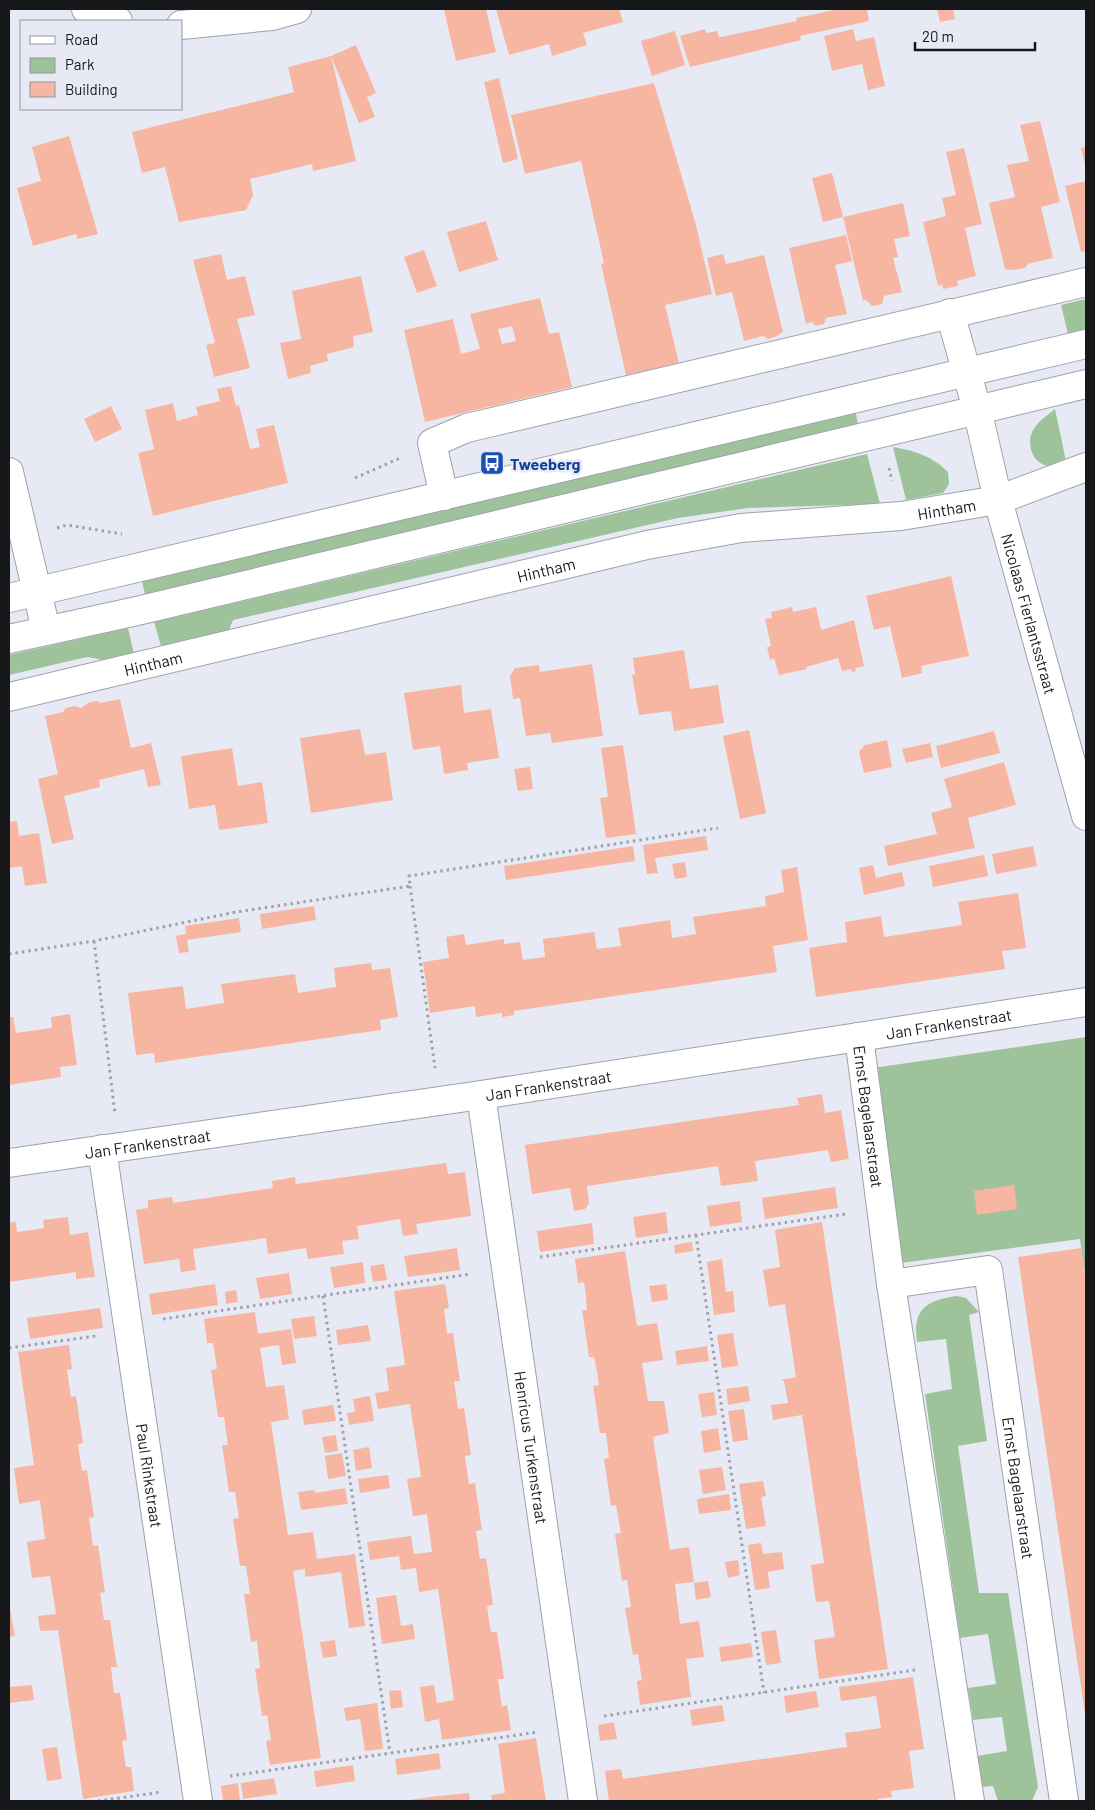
<svg xmlns="http://www.w3.org/2000/svg" width="1095" height="1810" font-family="Barlow,sans-serif">
	<style>
		.green { fill: #9ec39b }
		.building { fill: #f7b6a1; fill-rule: evenodd }
		.lines { fill: none; stroke-linecap: round; stroke-linejoin: round }
		.minor-casing { stroke: #9fa2ad; stroke-width: 30 }
		.tertiary-casing { stroke: #9fa2ad; stroke-width: 30 }
		.path { stroke: #9fa1aa; stroke-width: 3; stroke-dasharray: 2.5 4; stroke-linecap: butt }
		.minor { stroke: #fff; stroke-width: 28 }
		.tertiary { stroke: #fff; stroke-width: 28 }
		.labels { text-anchor: middle; dominant-baseline: central; stroke-width: 5; stroke-linejoin: round; paint-order: stroke }
		.transit-label { font-size: 16px; font-weight: bold; fill: #164399; stroke: #e7eaf5; text-anchor: start }
		.street-label { font-size: 16px; fill: #17181c; stroke: #e7eaf5 }
	</style>
	<rect width="100%" height="100%" fill="#e7eaf5"/>
	<!-- green -->
	<path class="green" d="M1086,299V329L1068,334L1061,305Z
		M855,409L858,424L145,594L141,577Z
		M1055,409L1066,461C1063,462 1059,465 1055,466C1034,469 1023,443 1035,427C1040,420 1049,414 1055,409Z
		M893,447C915,451 932,456 948,472L949,484L943,493L906,500Z
		M867,454L880,504L748,508L678,518L233,620L229,630L161,646L154,622Z
		M128,628L134,654L104,660L87,657L9,675V655Z
		M1086,1037V1281L1080,1239L894,1264L866,1069Z
		M957,1296L966,1298L979,1312L969,1315L987,1441L958,1446L979,1593H1008L1038,1787L1032,1801H998L993,1786L981,1787L977,1756L1007,1751L1002,1717L973,1720L968,1688L996,1684L988,1634L960,1638L925,1394L952,1389L946,1339L917,1342C912,1309 927,1300 957,1296Z"/>
	<!-- building -->
	<path class="building" d="M447,9H486L496,52L456,61L444,10Z
		M496,9H619L623,22L583,33L587,45L552,56L549,44L509,55Z
		M839,9H867L869,21L800,36L801,40L690,67L680,36L705,29L706,33L717,31L719,37H721L797,21L796,18Z
		M937,9H953L955,19L940,22Z
		M853,29L856,41L874,37L885,86L868,90L862,64L832,71L824,36Z
		M675,31L685,65L652,76L641,41Z
		M356,45L376,93L367,97L375,117L359,123L331,56Z
		M331,56L356,161L313,171L312,164L250,179L253,195L246,210L179,222L165,167L142,173L132,132L294,92L288,67Z
		M499,78L518,159L503,163L484,82Z
		M654,83L696,225L712,294L665,305L679,363L626,375L601,264L604,263L581,161L525,174L511,115Z
		M1040,121L1060,202L1041,207L1053,258L1028,264L1025,268L1012,270L1005,269L989,203L1015,197L1007,165L1029,161L1020,125Z
		M69,136L98,234L78,239L76,234L33,246L17,188L41,181L32,147Z
		M1086,147V165H1085L1081,148Z
		M964,148L982,224L965,228L976,276L957,281L958,286L943,289L942,284L938,286L923,222L946,216L942,198L956,195L946,152Z
		M832,173L843,217L823,222L812,178Z
		M1086,181V251L1081,252L1065,186Z
		M903,203L910,236L894,239L898,257L893,258L902,292L884,296L882,304L872,306L866,300L863,301L843,217Z
		M486,221L498,260L459,272L447,232Z
		M846,235L852,261L835,265L847,314L826,318L824,324L816,326L812,322L806,324L789,248Z
		M424,250L437,286L417,293L404,257Z
		M221,254L227,280L245,276L255,315L237,319L250,368L214,377L206,345L215,343L193,260Z
		M723,254L726,264L764,255L783,332L775,337L768,339L763,336L744,341L732,292L716,296L707,258Z
		M361,276L373,332L353,336L354,347L327,354L328,361L310,366L311,373L288,379L280,343L301,339L292,291Z
		M540,298L549,334L559,332L572,387L425,422L404,330L453,319L461,354L480,349L470,314ZM512,326L516,341L502,344L498,329Z
		M231,386L236,406L239,405L250,449L260,447L256,429L274,425L288,483L153,516L138,453L154,449L145,410L173,403L177,421L198,415L196,407L220,401L217,389Z
		M111,406L122,429L95,442L84,419Z
		M951,576L969,656L921,666L922,673L902,678L890,626L874,630L866,596Z
		M792,607L793,612L816,607L821,630L854,620L864,666L855,668L856,671L852,672L851,669L842,671L838,658L806,667L807,669L779,675L774,658L770,660L767,647L771,646L765,619L772,618L771,612Z
		M684,650L690,689L718,685L724,723L674,731L671,711L639,715L632,675L635,674L633,658Z
		M592,664L603,736L552,743L550,733L526,736L520,698L513,699L510,676L515,668L539,665L540,672Z
		M461,685L464,713L491,709L499,758L467,763L468,770L444,774L440,746L413,750L404,693Z
		M120,699L131,748L151,743L161,785L148,787L144,769L99,780L100,787L64,796L74,839L52,844L38,779L58,774L45,716L63,712L66,708L75,706L81,708L88,703L97,701L101,703Z
		M360,729L365,755L386,752L393,800L311,813L300,738Z
		M749,730L766,813L740,819L723,736Z
		M994,731L1000,753L941,768L936,746Z
		M887,740L892,767L864,773L859,752L865,745Z
		M930,743L933,757L906,763L902,749Z
		M623,745L636,834L606,838L600,798L608,797L601,748Z
		M232,748L238,786L262,782L268,823L219,830L215,805L189,809L181,756Z
		M1004,762L1016,805L968,818L975,848L888,866L884,846L937,834L931,813L952,807L944,779Z
		M530,767L533,789L518,791L514,769Z
		M17,821L19,836L39,833L47,883L25,886L22,866L9,868V822Z
		M706,836L708,850L655,858L658,873L647,874L643,845Z
		M633,846L635,861L506,880L504,866Z
		M1033,846L1037,866L996,874L992,854Z
		M984,855L988,876L933,887L929,866Z
		M685,862L687,877L675,879L672,864Z
		M873,865L876,878L902,872L905,886L864,895L859,868Z
		M797,867L808,940L773,946L777,972L514,1011V1015L502,1017V1013L476,1017L475,1006L430,1013L423,962L449,958L446,937L464,934L466,945L504,939V944L520,942L523,960L545,957L543,939L594,932L597,949L621,946L618,928L670,920L672,938L696,934L693,917L766,906L765,896L784,892L781,870Z
		M1018,893L1026,948L1002,951L1005,969L816,997L809,948L847,942L845,922L881,916L884,937L962,925L958,902Z
		M314,906L316,920L262,929L260,914Z
		M239,918L241,932L187,940L189,952L179,953L176,936L186,934L185,926Z
		M371,963L372,970L390,968L398,1017L380,1020L381,1030L155,1063L154,1053L136,1055L128,993L183,986L186,1009L224,1003L221,984L295,974L298,993L336,987L334,968Z
		M70,1014L77,1065L60,1067L61,1077L9,1085V1017H13L16,1033L52,1028L51,1017Z
		M822,1094L825,1113L841,1110L849,1159L831,1162L828,1150L755,1161L758,1181L721,1186L718,1166L587,1186L589,1203L585,1209L574,1211L570,1188L532,1194L525,1145L799,1105L797,1098Z
		M446,1163L448,1174L465,1172L471,1216L416,1224L418,1234L403,1236L400,1219L357,1226L359,1239L342,1241L344,1254L308,1259L306,1248L268,1254L266,1238L193,1249L196,1270L181,1272L179,1259L144,1264L136,1210L148,1208V1200L172,1197L173,1203L273,1188L272,1181L295,1177L296,1184Z
		M1014,1185L1017,1209L977,1215L974,1191Z
		M835,1187L838,1208L765,1219L762,1198Z
		M740,1201L742,1222L710,1227L707,1206Z
		M666,1212L668,1233L636,1238L633,1217Z
		M68,1217L70,1235L88,1232L95,1277L76,1279V1272L9,1282V1223L16,1222L17,1232L44,1228L43,1220Z
		M822,1222L888,1669L819,1679L814,1640L835,1637L829,1601L816,1602L811,1565L824,1563L802,1415L773,1420L771,1405L788,1403L784,1381L780,1380L796,1377L785,1304L769,1307L763,1270L780,1267L775,1230Z
		M592,1223L594,1244L540,1252L537,1231Z
		M692,1242L693,1251L675,1254L674,1245Z
		M457,1248L460,1270L408,1277L404,1256Z
		M1081,1248L1086,1280L1085,1714L1018,1257Z
		M625,1251L637,1326L657,1323L663,1360L642,1363L648,1401H664L669,1433L653,1437L670,1550L689,1547L694,1582L675,1584L680,1624L699,1621L704,1657L686,1659L691,1697L640,1705L637,1681L642,1680L640,1668L638,1654L633,1655L625,1608L631,1607L627,1580L622,1581L615,1534L621,1533L616,1505L611,1506L604,1459L609,1458L606,1433H600L593,1386L599,1385L597,1371L594,1357H589L582,1310H587L586,1296L584,1282L578,1283L575,1259Z
		M722,1259L726,1292L733,1291L735,1312L714,1315L707,1262Z
		M363,1262L365,1283L334,1288L330,1267Z
		M384,1264L387,1280L373,1282L370,1266Z
		M289,1273L292,1294L260,1299L256,1278Z
		M215,1284L218,1305L152,1315L149,1294Z
		M445,1284L449,1308L444,1309L447,1334L453,1333L460,1381H454L458,1409L464,1408L471,1455L465,1456L469,1484L475,1483L482,1530L476,1531L480,1559L486,1558L493,1605L487,1606L489,1620L491,1632H497L504,1679H498L502,1707L507,1705L511,1730L442,1740L439,1719L425,1722L420,1687L434,1685L437,1703L454,1700L438,1589L419,1592L416,1568L401,1570L399,1556L370,1560L367,1542L411,1536L414,1554L432,1552L427,1514L413,1516L407,1479L421,1477L410,1404L378,1409L375,1393L389,1391L386,1368L405,1365L394,1291Z
		M666,1284L668,1300L652,1302L649,1286Z
		M236,1290L238,1302L226,1304L225,1292Z
		M100,1308L103,1328L30,1339L27,1318Z
		M255,1312L258,1334L291,1329L296,1363L282,1365L279,1345L260,1348L266,1387L284,1385L289,1419L271,1422L288,1535L313,1532L317,1559L355,1554L365,1626L349,1628L341,1572L305,1577V1569L293,1571L321,1758L270,1765L266,1741L271,1740L267,1715L262,1716L255,1669L260,1668L257,1641L251,1642L244,1594H250L246,1566H240L233,1519L239,1518L235,1492H229L222,1445H228L224,1417H218L211,1370L217,1369L213,1343H207L204,1319Z
		M314,1316L317,1336L294,1339L291,1319Z
		M368,1325L371,1341L338,1345L336,1330Z
		M733,1333L738,1366L722,1368L717,1335Z
		M69,1345L72,1369L67,1370L71,1397L76,1396L83,1443L78,1444L82,1471L87,1470L94,1517L89,1518L93,1546L98,1545L105,1592L100,1593L104,1620H110L117,1667H111L114,1693H120L127,1740L122,1741L126,1767H131L134,1791L83,1799L58,1630L40,1631L38,1616L56,1614L50,1576L32,1578L27,1542L45,1539L40,1500L19,1504L14,1468L34,1465L18,1352Z
		M707,1346L709,1361L677,1365L675,1351Z
		M748,1386L750,1401L728,1405L726,1389Z
		M714,1392L717,1415L702,1417L698,1394Z
		M370,1396L374,1421L349,1425L347,1413L355,1412L353,1399Z
		M333,1405L336,1421L304,1425L302,1410Z
		M744,1409L748,1440L733,1442L728,1411Z
		M718,1428L721,1450L704,1453L701,1431Z
		M336,1435L338,1451L325,1453L322,1437Z
		M369,1447L372,1468L356,1471L353,1450Z
		M342,1453L346,1476L328,1479L325,1456Z
		M722,1467L726,1490L703,1494L699,1470Z
		M388,1475L390,1488L360,1493L358,1479Z
		M763,1481L766,1496L761,1497L766,1526L746,1529L739,1484Z
		M345,1488L348,1504L301,1510L298,1492L315,1490V1493Z
		M729,1494L731,1510L699,1514L697,1499Z
		M761,1543L763,1554L782,1552L784,1569L768,1572L770,1588L755,1590L748,1545Z
		M738,1560L740,1575L728,1578L725,1562Z
		M708,1581L711,1597L696,1600L694,1583Z
		M396,1595L401,1626L413,1624L415,1639L382,1644L376,1598Z
		M9,1603L15,1636L9,1637Z
		M776,1630L781,1663L766,1665L761,1632Z
		M335,1640L337,1656L323,1658L320,1642Z
		M751,1643L753,1657L721,1662L719,1647Z
		M913,1677L924,1749L909,1751L914,1788L891,1791L892,1797L878,1799V1801H609L605,1771L621,1769L623,1779L847,1747L845,1733L881,1728L876,1696L841,1701L839,1687Z
		M32,1685L34,1700L9,1703V1687Z
		M401,1690L403,1707L391,1709L389,1691Z
		M816,1691L819,1707L786,1713L784,1696Z
		M377,1703L383,1749L365,1751L360,1719L346,1721L344,1708Z
		M722,1705L725,1721L692,1726L690,1710Z
		M614,1722L617,1739L600,1741L598,1725Z
		M536,1738L546,1801H492L491,1795L505,1793L498,1744Z
		M57,1747L62,1779L47,1781L42,1749Z
		M439,1753L441,1769L397,1775L395,1759Z
		M353,1765L355,1781L316,1787L314,1771Z
		M274,1778L277,1794L243,1799L241,1783Z
		M238,1783L240,1801H223L221,1786Z
		M469,1793L470,1801H404L429,1797Z"/>
	<g class="lines">
		<defs>
			<g id="minor">
				<path d="M86,9L95,17L118,21"/>
				<path d="M181,25L272,16L297,9"/>
				<path id="s1" d="M950,313L977,409L998,500L1086,816"/>
				<path d="M9,472L46,630"/>
				<path d="M444,496L432,443L467,428L1086,282"/>
				<path id="s2" d="M9,697L647,545L741,528L901,516L998,500L1086,467"/>
				<path id="s3" d="M859,1037L891,1284L970,1801"/>
				<path id="s4" d="M481,1095L583,1801"/>
				<path id="s5" d="M102,1149L198,1801"/>
				<path id="s6" d="M9,1163L481,1095L1086,1002"/>
				<path id="s7" d="M891,1284L988,1270L1064,1801"/>
			</g>
			<path id="tertiary" d="M9,598L1086,344
				M9,639L137,611L1086,384"/>
		</defs>
		<!-- minor casing -->
		<use href="#minor" class="minor-casing"/>
		<!-- tertiary casing -->
		<use href="#tertiary" class="tertiary-casing"/>
		<!-- path -->
		<path class="path" d="M889,468L892,481
			M355,478L400,458
			M57,528L67,525L122,534
			M410,886L435,1068
			M94,941L115,1114
			M9,954L94,941L236,912L410,886L409,876L718,828
			M696,1235L764,1693
			M540,1257L846,1214
			M323,1296L390,1753
			M163,1319L471,1274
			M9,1348L96,1336
			M604,1716L915,1670
			M230,1776L539,1732
			M9,1800V1801
			M98,1801L162,1792"/>
		<!-- minor -->
		<use href="#minor" class="minor"/>
		<!-- tertiary -->
		<use href="#tertiary" class="tertiary"/>
	</g>
	<!-- icons -->
	<defs>
		<symbol id="bus-square" viewBox="-11 -11 22 22"><rect x="-9" y="-9" width="18" height="18" rx="4" fill="#1a4fb4" stroke="#e7eaf5"/><path d="M-5-6H5V4H4V6H2V4H-2V6H-4V4H-5ZM-3.5-4V0h7V-4ZM-3.5 1.2v1.5H-2V1.2ZM2 1.2v1.5H3.5V1.2Z" fill="#fff"/></symbol>
	</defs>
	<g fill-rule="evenodd">
		<use href="#bus-square" x="478" y="449" width="28" height="28"/>
	</g>
	<g class="labels">
		<!-- transit labels -->
		<g class="transit-label">
			<text x="510" y="463">Tweeberg</text>
		</g>
		<!-- street labels -->
		<g class="street-label">
			<text stroke="none"><textPath href="#s2" startOffset="958">Hintham</textPath></text>
			<text stroke="none"><textPath href="#s2" startOffset="552">Hintham</textPath></text>
			<text stroke="none"><textPath href="#s1" startOffset="311">Nicolaas Fierlantsstraat</textPath></text>
			<text stroke="none"><textPath href="#s2" startOffset="148">Hintham</textPath></text>
			<text stroke="none"><textPath href="#s6" startOffset="950">Jan Frankenstraat</textPath></text>
			<text stroke="none"><textPath href="#s6" startOffset="545">Jan Frankenstraat</textPath></text>
			<text stroke="none"><textPath href="#s3" startOffset="80">Ernst Bagelaarstraat</textPath></text>
			<text stroke="none"><textPath href="#s6" startOffset="140">Jan Frankenstraat</textPath></text>
			<text stroke="none"><textPath href="#s4" startOffset="356">Henricus Turkenstraat</textPath></text>
			<text stroke="none"><textPath href="#s5" startOffset="330">Paul Rinkstraat</textPath></text>
			<text stroke="none"><textPath href="#s7" startOffset="318">Ernst Bagelaarstraat</textPath></text>
		</g>
	</g>
	<!-- border -->
	<rect width="1095" height="1810" fill="none" stroke="#17181c" stroke-width="20"/>
	<!-- legend -->
	<rect x="20" y="20" width="162" height="90" fill="#e7eaf5" stroke="#94969e"/>
	<rect x="30" y="36" width="25" height="8" fill="#ffffff" stroke="#94969e"/>
	<text x="65" y="45" font-size="15" fill="#17181c">Road</text>
	<rect x="30" y="58" width="25" height="15" fill="#9ec39b" stroke="#94969e"/>
	<text x="65" y="70" font-size="15" fill="#17181c">Park</text>
	<rect x="30" y="82" width="25" height="15" fill="#f7b6a1" stroke="#94969e"/>
	<text x="65" y="95" font-size="15" fill="#17181c">Building</text>
	<!-- scale -->
	<path d="M915 42v8h120v-8" fill="none" stroke="#17181c" stroke-width="2.5"/>
	<text x="922" y="42" font-size="15" fill="#17181c" stroke="#e7eaf5" stroke-width="4" paint-order="stroke">20 m</text>
</svg>
